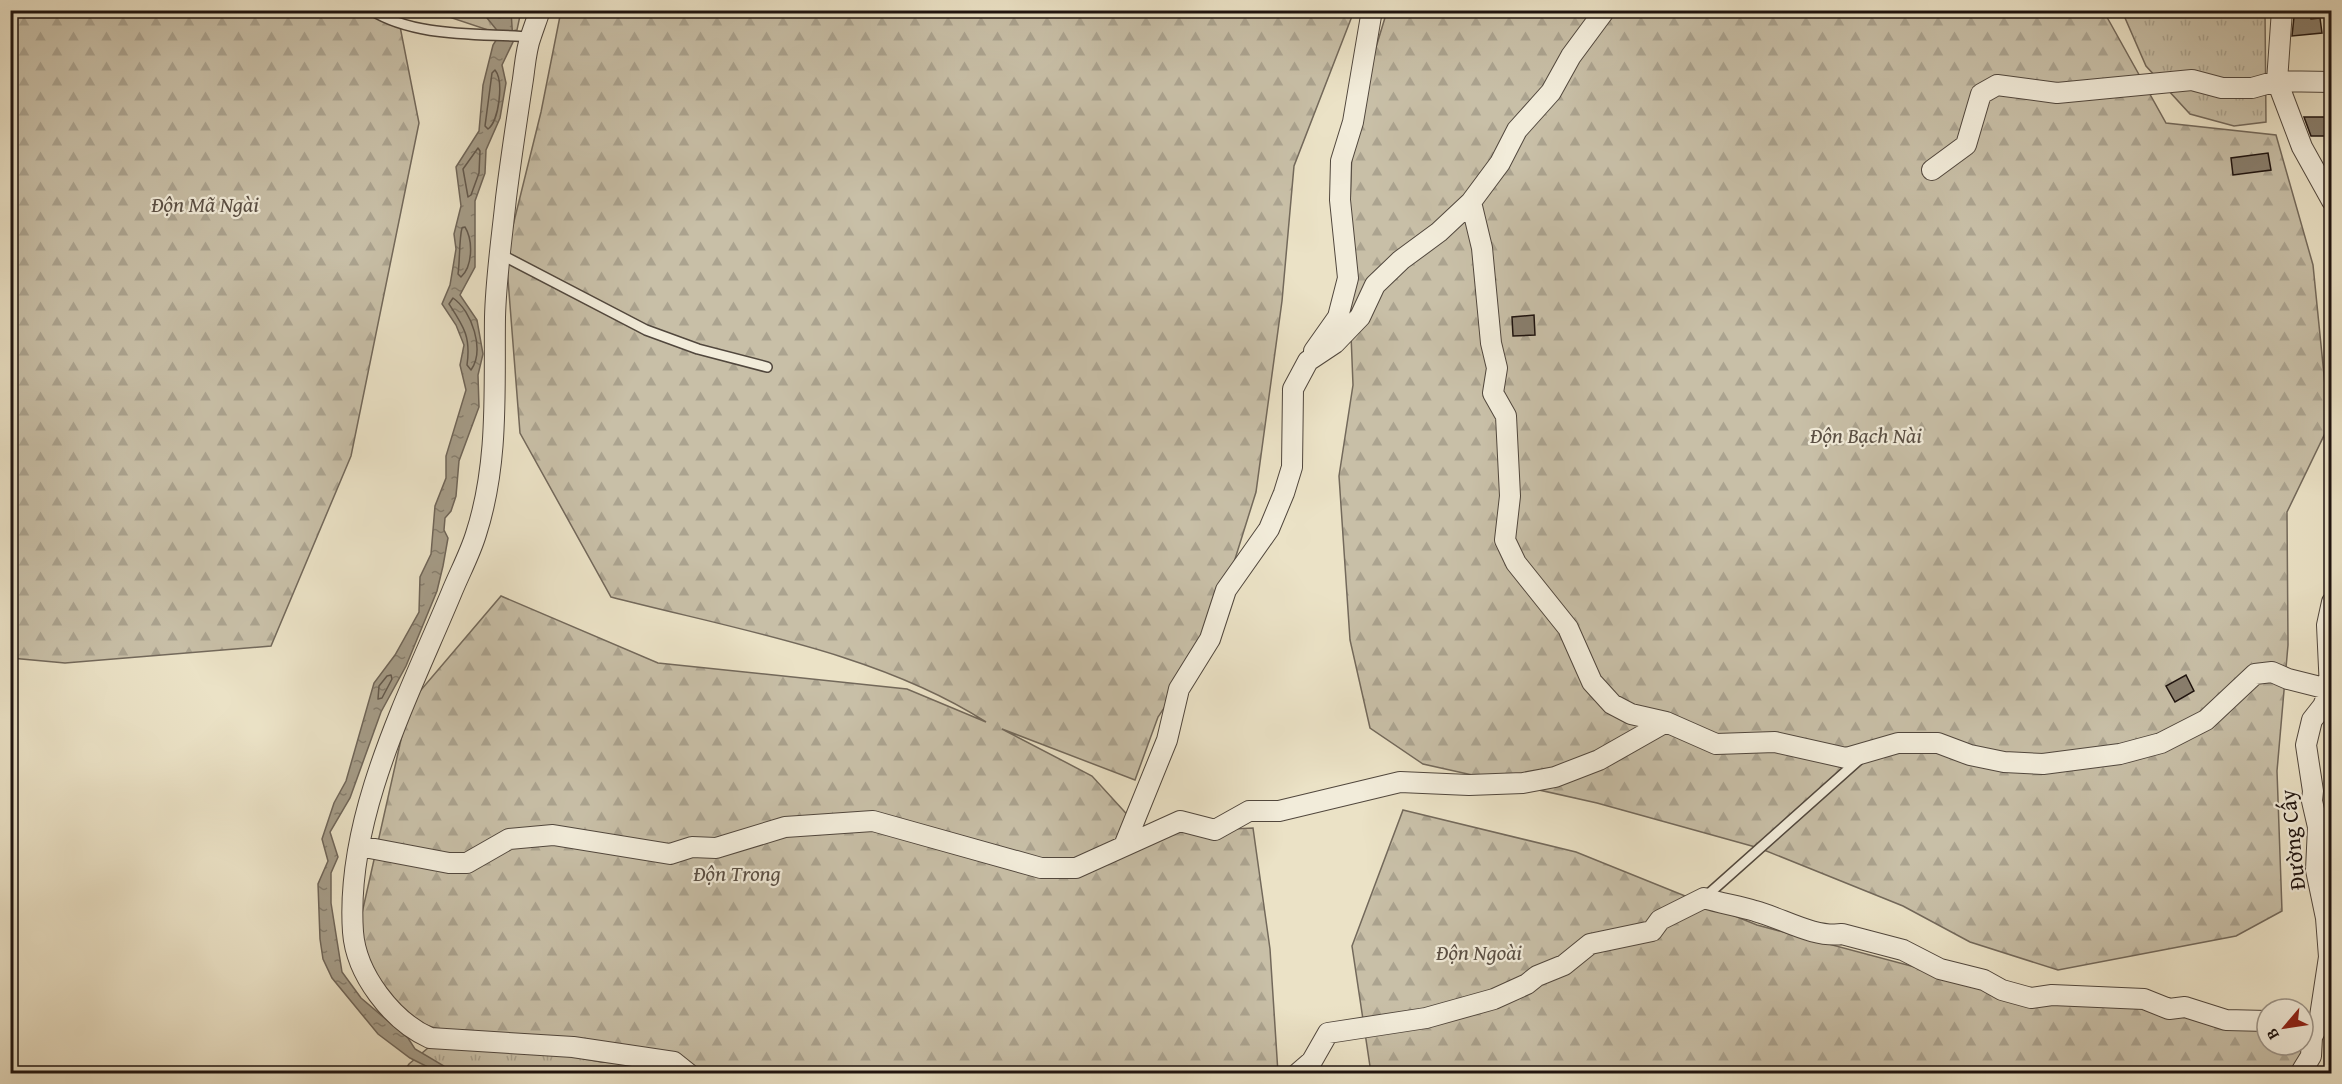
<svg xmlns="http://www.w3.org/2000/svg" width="2342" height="1084" font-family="'Gentium Book Plus',serif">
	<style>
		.grass { fill: url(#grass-tufts); stroke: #73695b; stroke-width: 1.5 }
		.forest { fill: url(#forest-firs); stroke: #73695b; stroke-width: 1.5 }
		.water { fill: url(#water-ripples); stroke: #6f6558; stroke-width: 1.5 }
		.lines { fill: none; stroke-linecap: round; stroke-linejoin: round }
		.shore { stroke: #62584c; stroke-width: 1.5 }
		.building { fill: #897f6e; stroke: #1e130f; stroke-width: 1.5 }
		.service-casing { stroke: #51473d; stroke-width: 12 }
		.minor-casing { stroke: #51473d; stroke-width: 22 }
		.service { stroke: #f2ecda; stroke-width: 9 }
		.minor { stroke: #f2ecda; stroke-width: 20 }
		.labels { text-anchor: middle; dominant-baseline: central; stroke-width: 4.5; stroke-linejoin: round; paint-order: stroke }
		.park-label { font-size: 22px; font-style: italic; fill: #5a4f44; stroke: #f2ecda }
		.street-label { font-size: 22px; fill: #1e130f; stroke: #f2ecda }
	</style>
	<defs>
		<pattern id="grass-tufts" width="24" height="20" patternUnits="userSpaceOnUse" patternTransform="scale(1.5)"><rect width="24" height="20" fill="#c8bfa7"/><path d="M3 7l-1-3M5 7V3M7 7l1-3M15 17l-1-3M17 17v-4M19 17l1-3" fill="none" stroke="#aba38f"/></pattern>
		<pattern id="forest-firs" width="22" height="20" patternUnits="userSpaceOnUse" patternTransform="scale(1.5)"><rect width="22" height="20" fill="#c8bfa7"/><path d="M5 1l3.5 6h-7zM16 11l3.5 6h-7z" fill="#aba38f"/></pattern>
		<pattern id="water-ripples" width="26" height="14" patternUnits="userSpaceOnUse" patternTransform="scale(1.5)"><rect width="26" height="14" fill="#a59c88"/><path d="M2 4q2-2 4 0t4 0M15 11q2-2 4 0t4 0" fill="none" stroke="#867e6e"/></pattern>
	</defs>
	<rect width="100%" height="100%" fill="#ebe2c6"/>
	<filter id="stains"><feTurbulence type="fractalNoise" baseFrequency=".00333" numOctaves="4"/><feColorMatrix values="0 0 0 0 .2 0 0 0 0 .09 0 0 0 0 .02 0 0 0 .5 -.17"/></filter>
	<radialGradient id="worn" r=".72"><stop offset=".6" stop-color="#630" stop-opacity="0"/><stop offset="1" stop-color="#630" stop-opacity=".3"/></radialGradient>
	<!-- grass -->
	<path class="grass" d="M448,11H521L517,30L500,34L449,17Z
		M2122,11H2265L2266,122L2234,126L2190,114L2146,66Z
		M447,1032L601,1062L658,1065L671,1074H402L409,1064Z"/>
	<!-- forest -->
	<path class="forest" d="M2103,10L2166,123L2276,135L2313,265L2329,425L2287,512L2288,645L2277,771L2282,911L2236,936L2058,970L1970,942L1903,906L1759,848L1597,803L1423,764L1370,728L1350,640L1339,476L1353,385L1348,259L1353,123L1387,11Z
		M10,11H397L419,123L351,456L271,646L65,663L11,658Z
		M561,11H1354L1294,166L1282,301L1256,492L1210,639L1158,717L1135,780L1002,729L1092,776L1144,833L1253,828L1270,949L1278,1073H669L635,1046L447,1032L414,1021L395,1002L368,962L358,931L409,704L501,596L658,663L907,689L986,722C879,653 734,629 611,597L520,433L506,254L541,112Z
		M1403,810L1576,852L1757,925L2031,998L2149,1005L2267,1028V1045H2303L2312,1037L2292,1074L1371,1073L1352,946Z"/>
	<!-- water -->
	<path class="water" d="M487,11H511L513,42L502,65L506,83L500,118L486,150L485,173L475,201V267L460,295L477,320L483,354L478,375L479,407L459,461L456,496L451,511L445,518L444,530L448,538L443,566L437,591L406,666L381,712L350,798L330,832L338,857L331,873V903L342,972L361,998L408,1038L415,1049L444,1066L450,1073H436L434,1070L410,1058L378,1034L332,978L323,959L320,939L318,884L328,861L322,839L334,803L346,781L374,683L395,655L419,612L420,577L431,554L435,506L446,478V456L466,390L460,365L464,345L456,325L442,304L450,285L456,249L454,234L461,206L456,167L479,131L483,85L493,45L500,34L487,18Z"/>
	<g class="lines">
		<!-- shore -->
		<path class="shore" d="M495,70C504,81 499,121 488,129L485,126L492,73Z
			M478,148L480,151L479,173L471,195L468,197L463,169Z
			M465,227C473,240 473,266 461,277L458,274C460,261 459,239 462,228Z
			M453,298C472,311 485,350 471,370L467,365C471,337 464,327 449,304Z
			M391,675L392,679L382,698L378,699L379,686L387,676Z"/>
	</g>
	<!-- building -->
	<path class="building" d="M2310,15L2311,19L2320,18L2322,33L2292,36L2294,17Z
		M2304,117H2331V136H2311Z
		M2268,153L2271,170L2233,175L2231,158Z
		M1534,315L1535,335L1513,336L1512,317Z
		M2186,675L2194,691L2175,702L2166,686Z"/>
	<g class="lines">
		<defs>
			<path id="service" d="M371,10C416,38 479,33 530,37
				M500,254L646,330L698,349L767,367
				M1704,898L1861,758"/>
			<path id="minor" d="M540,10C537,19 534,27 531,36C526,49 525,65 523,79C517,118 511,158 506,198C502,237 496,277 495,317C494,390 499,463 476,534C470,554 459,574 451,594C408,697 345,818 353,932C356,974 392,1021 430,1038L573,1047L674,1062L689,1074
				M2282,10L2277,81L2302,147L2332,201
				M1932,170L1966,145L1981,94L1997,85L2057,93L2192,80L2222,88H2252L2277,81L2332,82
				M1471,202L1482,248L1491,343L1497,368L1493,393L1506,416L1510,496L1505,540L1516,563L1568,628L1592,682L1612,704L1631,714L1666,722
				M1314,351L1338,317L1348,278L1340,200L1341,161L1353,122L1372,10
				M359,846L449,863H467L509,839L553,835L670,854L692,847L716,848L785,827L873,821L1041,868H1076L1180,821L1215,830L1249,811H1279L1400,782L1469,785L1523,783L1555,777L1599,760L1666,722L1716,744L1775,742L1846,758L1898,743H1938L1970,755L2004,762L2043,764L2120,754L2161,743L2206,720L2255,674L2272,672L2288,679L2332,690
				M1124,846L1167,740L1179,689L1210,639L1226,590L1269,529L1284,493L1292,467L1293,389L1308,361L1335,343L1360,317L1375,285L1401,260L1439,232L1471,202L1500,163L1517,130L1551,92L1571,56L1605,10
				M1297,1074L1312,1061L1328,1033L1426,1018L1494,999L1527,984L1537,976L1564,965L1590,944L1652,931L1660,920L1704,898C1720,903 1738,906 1755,911C1782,918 1813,938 1842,934L1903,950L1940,969L1984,980L2002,990L2031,998L2052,995L2144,999L2169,1009L2185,1007L2226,1020L2267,1021
				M2300,1074L2311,1056L2312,1037L2319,1023L2329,957L2326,918L2316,870L2318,827L2312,801L2313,791L2306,745L2312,720L2323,706L2330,689L2327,625L2332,602"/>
		</defs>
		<!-- service casing -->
		<use href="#service" class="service-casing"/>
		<!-- minor casing -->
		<use href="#minor" class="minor-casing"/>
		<!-- service -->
		<use href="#service" class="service"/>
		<!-- minor -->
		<use href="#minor" class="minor"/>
	</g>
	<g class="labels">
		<!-- park labels -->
		<g class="park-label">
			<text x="205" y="204">Độn Mã Ngài</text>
			<text x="1866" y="435">Độn Bạch Nài</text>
			<text x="737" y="873">Độn Trong</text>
			<text x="1479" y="952">Độn Ngoài</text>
		</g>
		<!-- street labels -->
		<g class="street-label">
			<text transform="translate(2292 840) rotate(-96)">Đường Cấy</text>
		</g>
	</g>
	<!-- margin -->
	<rect width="2342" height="1084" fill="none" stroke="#ebe2c6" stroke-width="36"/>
	<rect x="12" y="12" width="2318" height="1060" fill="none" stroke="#1e130f" stroke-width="3"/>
	<rect x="18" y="18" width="2306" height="1048" fill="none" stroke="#1e130f" stroke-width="1.5"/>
	<!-- north arrow -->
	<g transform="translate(2285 1027) rotate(241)"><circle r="28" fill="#f2ecda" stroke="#9d9589" stroke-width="1.5"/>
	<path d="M0-4.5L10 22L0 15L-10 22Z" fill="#8f2418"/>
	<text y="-9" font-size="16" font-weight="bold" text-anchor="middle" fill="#1e130f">B</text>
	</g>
	<rect width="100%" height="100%" filter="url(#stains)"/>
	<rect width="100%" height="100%" fill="url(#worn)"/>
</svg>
